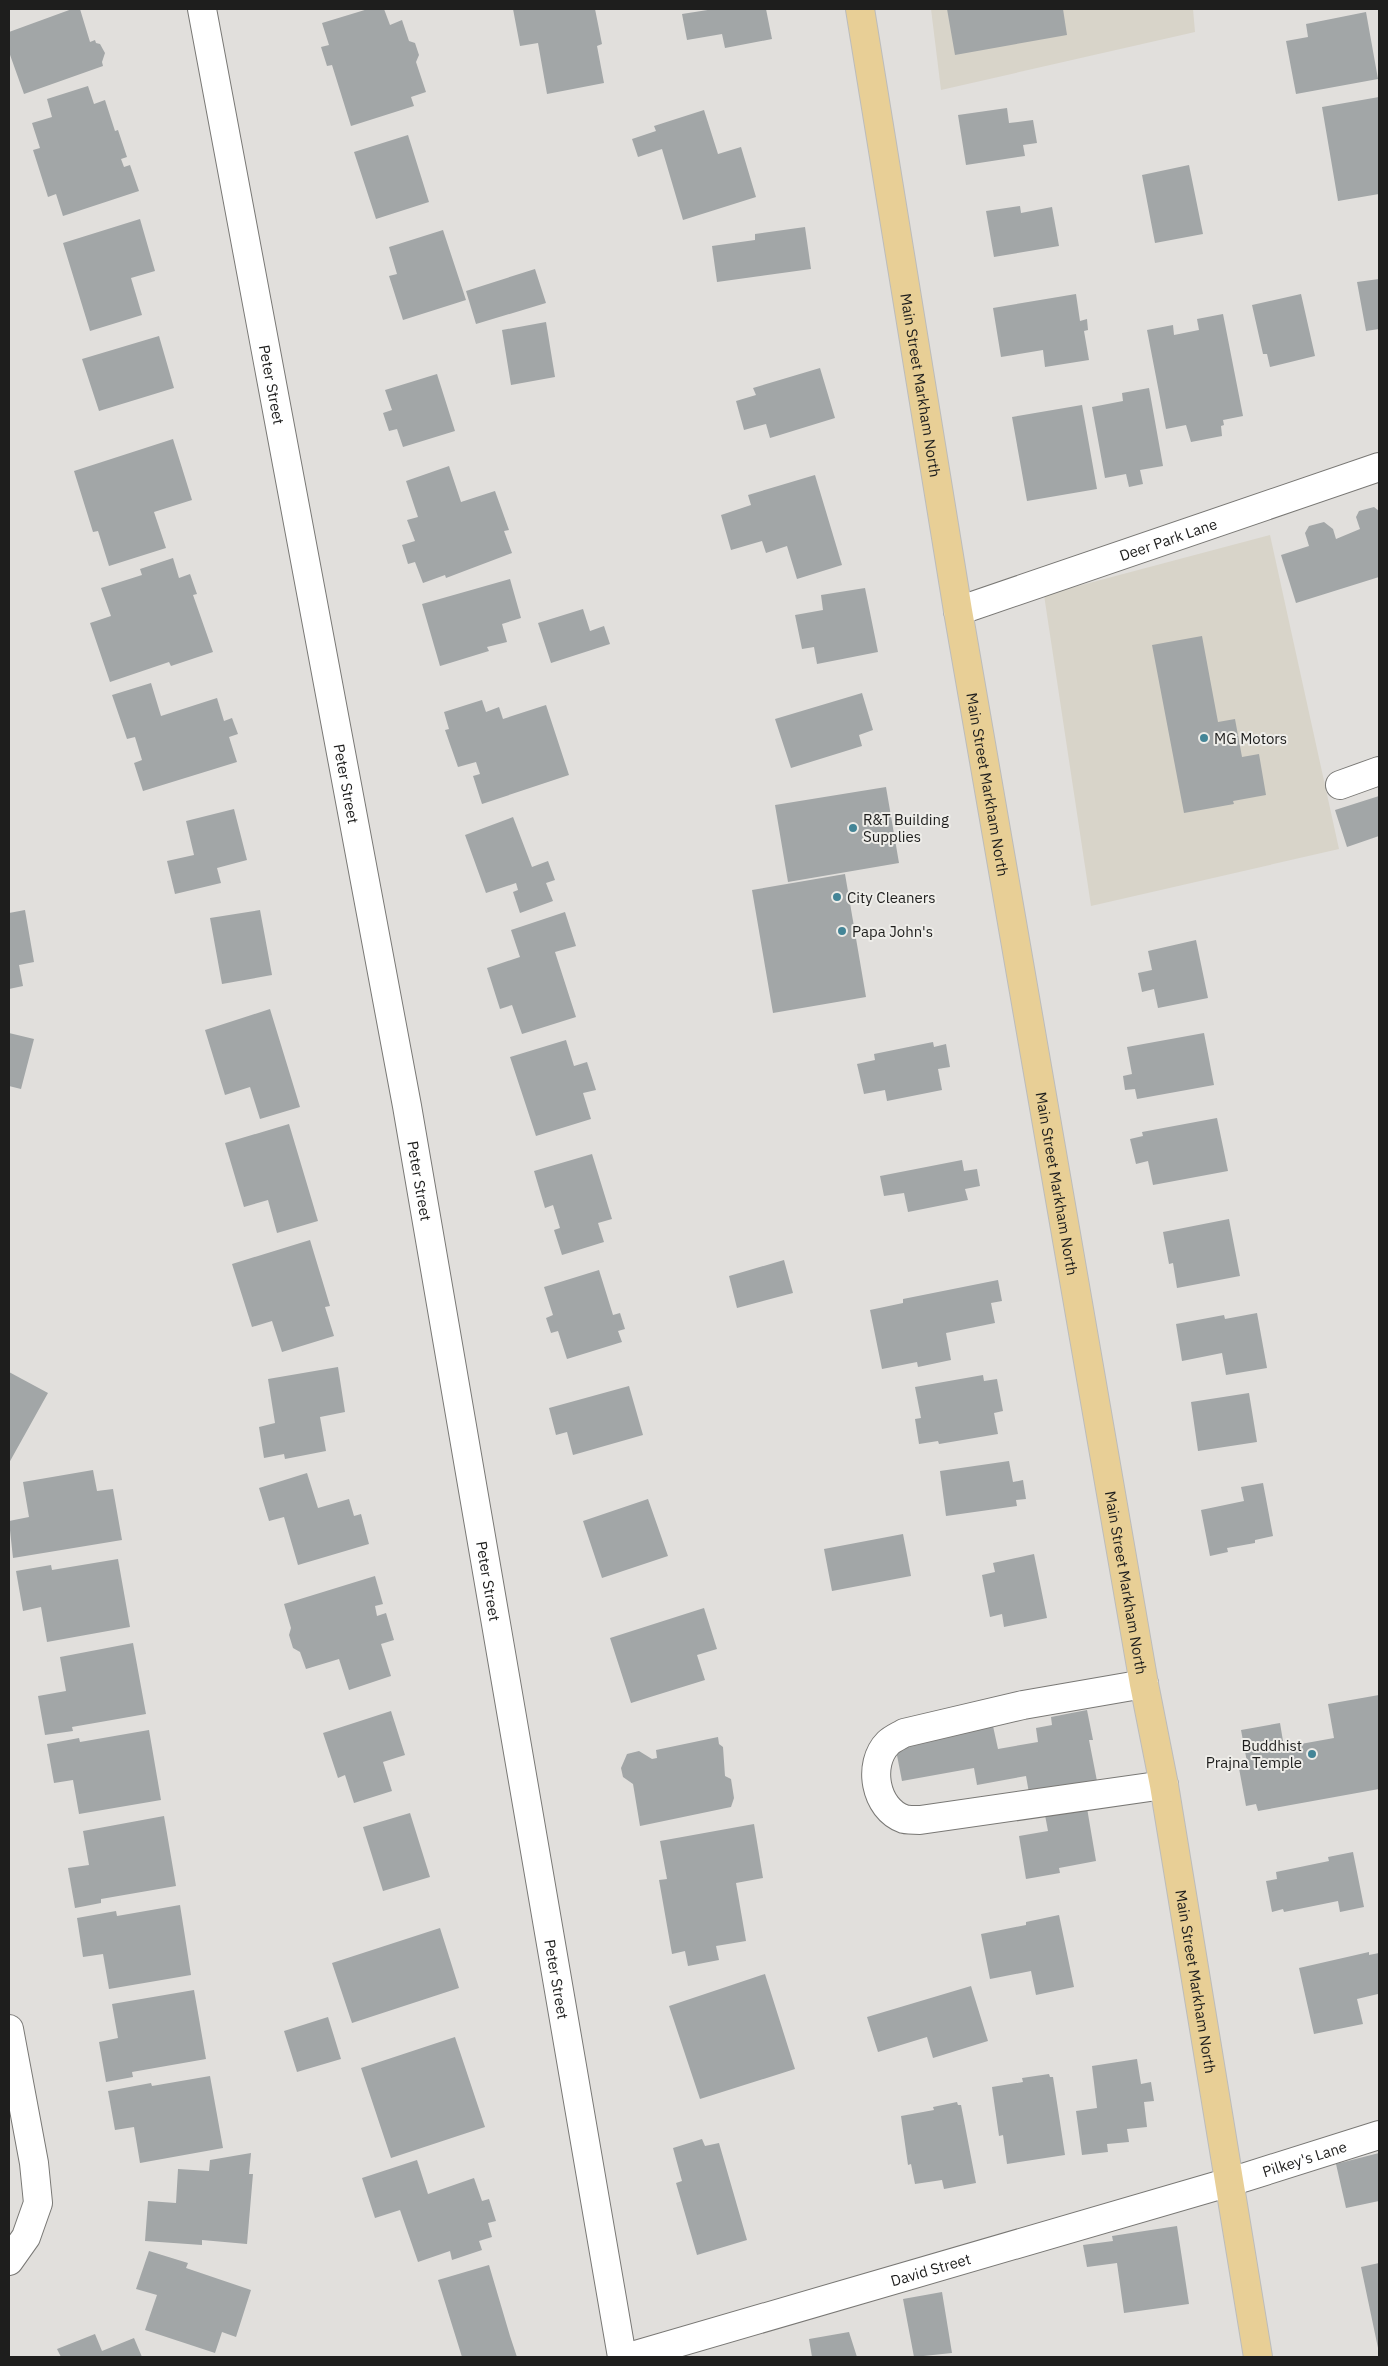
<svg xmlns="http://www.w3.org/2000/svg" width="1388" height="2366" font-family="'IBM Plex Sans',sans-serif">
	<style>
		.built { fill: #d8d4c9 }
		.building { fill: #a2a6a7 }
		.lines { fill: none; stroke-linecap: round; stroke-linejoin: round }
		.minor-casing { stroke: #797875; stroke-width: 30 }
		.major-casing { stroke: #bcbcbb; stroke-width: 30 }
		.minor { stroke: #fff; stroke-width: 28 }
		.major { stroke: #e8cf96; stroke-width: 28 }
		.poi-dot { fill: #448597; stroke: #eeede9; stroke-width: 2 }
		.labels { text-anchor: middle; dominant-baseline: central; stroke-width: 4; stroke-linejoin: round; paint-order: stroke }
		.street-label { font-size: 15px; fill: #1e1e1d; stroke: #eeede9 }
		.poi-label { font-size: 15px; fill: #1e1e1d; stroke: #eeede9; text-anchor: start }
	</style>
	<rect width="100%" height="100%" fill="#e1dfdc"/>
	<!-- built -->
	<path class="built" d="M931,9H1193L1195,32L941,90Z
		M1270,535L1339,849L1091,906L1044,595Z"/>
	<!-- building -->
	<path class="building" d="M72,9H80L90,42L95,40L96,43L100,44L105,53L102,62L103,66L24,94L9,52V32Z
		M368,9H384L390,25L402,20L409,41L415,43L419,55L416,62L426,92L411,97L414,106L351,126L332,65L327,66L321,47L329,45L322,23Z
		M513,9H595L602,44L597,46L604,83L547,94L538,43L520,46Z
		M714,9H766L772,39L725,48L722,34L687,40L682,14Z
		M947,9H1063L1067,35L955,55Z
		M1366,12L1378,79L1296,94L1286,41L1308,37L1306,24Z
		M88,86L94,104L105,100L115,131L118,130L127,157L121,159L124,167L130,165L139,191L63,216L56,194L48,197L33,150L40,148L32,123L52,117L47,99Z
		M1379,97V194L1338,201L1322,107Z
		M1007,108L1009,123L1033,120L1037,143L1023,145L1025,156L966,165L958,115Z
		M704,110L718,154L741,147L756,197L683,220L662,149L638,157L632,139L656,131L654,126Z
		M408,135L429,202L376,219L354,152Z
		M1189,165L1203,234L1155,243L1142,175Z
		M1020,206L1021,213L1052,207L1059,246L994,257L986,211Z
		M140,219L155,271L131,278L142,315L90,331L63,243Z
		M805,227L811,269L717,282L712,246L755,240V234Z
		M443,230L466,300L403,320L389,276L397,274L389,247Z
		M535,269L546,303L476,324L466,291Z
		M1379,279V329L1366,331L1357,282Z
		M1076,294L1080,321L1087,319L1088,330L1084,331L1089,360L1045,367L1043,350L1001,357L993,308Z
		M1301,294L1315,356L1270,367L1267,354H1263L1252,305Z
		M1223,314L1243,416L1223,420L1224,425L1221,426L1222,436L1191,442L1186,425L1166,429L1147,330L1173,325L1174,335L1199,330L1197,319Z
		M546,322L555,377L511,385L502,330Z
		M159,336L174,388L99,411L82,359Z
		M820,368L835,418L770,438L766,424L744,430L736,401L756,395L753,388Z
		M437,374L455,431L403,447L397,429L389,431L383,413L392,410L385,390Z
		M1149,388L1163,466L1140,470L1143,484L1129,487L1126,474L1105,478L1092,407L1123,401L1122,393Z
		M1082,405L1097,489L1027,501L1012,417Z
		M173,439L192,500L154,512L166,548L109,566L98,531L93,532L74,471Z
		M449,466L461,502L495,491L509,530L504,531L512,553L446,578L445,575L423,583L415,562L408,564L402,545L415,541L407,520L418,517L406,481Z
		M815,475L842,565L797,579L787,546L766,553L762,541L731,550L721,515L751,505L748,495Z
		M1374,507L1379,511V577L1296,603L1281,555L1309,546L1305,533L1309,526L1324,522L1333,529L1336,539L1360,529L1356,517L1359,511Z
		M173,558L179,578L190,574L197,594L193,595L213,652L171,666L169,662L110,682L90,623L111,616L101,588L142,575L140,569Z
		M510,579L521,618L502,624L507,642L487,647L489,651L440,666L422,604Z
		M865,588L878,652L817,664L814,647L802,649L795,615L823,610L821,595Z
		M583,609L590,631L604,626L610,644L551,663L538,623Z
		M1202,636L1218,722L1235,719L1242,757L1259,754L1266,795L1233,801L1234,804L1184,813L1152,645Z
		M151,683L161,716L217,698L224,721L232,718L238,734L229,737L237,762L143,791L134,763L142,760L135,737L127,739L112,695Z
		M862,693L873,730L859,735L862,746L791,768L775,719Z
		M482,700L486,712L499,707L503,719L546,705L569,775L482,804L473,776L480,774L476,762L458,767L445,730L449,729L444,712Z
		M886,787L899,863L788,882L775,805Z
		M1379,796V836L1347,847L1335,810Z
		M234,809L247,860L217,868L221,883L175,894L167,861L194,855L186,821Z
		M513,817L532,867L548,861L555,880L546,883L553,901L520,913L513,892L518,890L516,883L486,893L465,835Z
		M845,874L866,997L773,1013L752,890Z
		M25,910L34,962L19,965L23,986L9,989V913Z
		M260,910L272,975L222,984L210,918Z
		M565,912L576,946L555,952L576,1017L522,1034L512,1005L500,1009L487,968L520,957L511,930Z
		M1196,940L1208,998L1158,1008L1154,989L1142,992L1138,973L1152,970L1148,951Z
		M270,1009L300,1107L260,1119L250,1087L225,1095L205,1030Z
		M9,1033L34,1039L21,1089L9,1086Z
		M1204,1033L1214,1085L1137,1099L1135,1089L1125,1090L1123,1076L1132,1074L1127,1047Z
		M566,1040L574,1066L587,1062L596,1090L583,1093L591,1119L536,1136L510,1057Z
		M933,1042L934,1047L946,1044L950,1067L938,1069L942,1090L887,1101L885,1090L864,1094L857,1064L875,1060L874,1054Z
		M1217,1118L1228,1171L1153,1185L1148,1161L1136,1164L1130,1139L1143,1136L1142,1132Z
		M289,1124L318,1221L277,1233L268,1200L244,1207L225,1143Z
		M592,1154L612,1219L598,1223L604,1242L562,1255L554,1230L560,1228L553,1205L545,1208L534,1171Z
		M962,1160L964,1171L977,1169L980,1186L965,1189L968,1200L908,1212L904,1193L884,1196L880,1176Z
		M1229,1219L1240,1276L1177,1288L1173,1263L1169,1264L1163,1232Z
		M310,1240L330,1306L325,1307L334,1336L282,1352L272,1321L252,1327L232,1264Z
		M784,1260L793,1293L737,1308L729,1276Z
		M599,1270L613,1315L620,1313L625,1329L618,1331L622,1342L567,1359L558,1331L551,1333L546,1318L553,1315L544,1287Z
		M998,1280L1002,1301L991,1303L995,1323L946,1333L951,1360L918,1367L917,1362L882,1369L870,1310L903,1303V1299Z
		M1257,1313L1267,1368L1226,1375L1222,1353L1182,1361L1176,1324L1224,1315L1225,1319Z
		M338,1367L345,1412L320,1417L326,1451L285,1459L284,1454L264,1458L259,1427L275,1423L268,1379Z
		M9,1372L48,1393L9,1463Z
		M983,1375L984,1381L997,1379L1003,1411L994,1413L998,1434L939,1444L938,1441L919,1444L915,1419L921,1418L915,1387Z
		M629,1386L643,1435L573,1455L567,1432L556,1435L549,1408Z
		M1249,1393L1257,1442L1198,1451L1191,1402Z
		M1009,1461L1013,1482L1023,1480L1026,1499L1016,1500L1017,1506L946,1516L940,1471Z
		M93,1470L97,1491L113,1489L122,1540L13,1558L9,1521L29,1517L23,1482Z
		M307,1473L318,1508L349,1499L354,1516L361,1514L369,1544L298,1565L284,1517L269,1521L259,1488Z
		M1263,1483L1273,1536L1255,1540V1543L1227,1548L1228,1552L1210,1556L1201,1510L1244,1501L1241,1487Z
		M648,1499L668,1556L602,1578L583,1521Z
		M903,1534L911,1576L832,1591L824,1549Z
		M1034,1554L1047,1618L1004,1627L1002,1614L990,1617L982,1575L995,1572L993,1563Z
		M118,1559L130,1627L47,1642L41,1607L23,1611L16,1571L51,1565L52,1570Z
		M375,1576L383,1604L375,1606L377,1616L386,1613L394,1640L381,1644L391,1676L349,1690L339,1659L306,1669L300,1652L293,1648L289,1635L291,1628L284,1604Z
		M704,1608L717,1649L697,1655L705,1680L631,1703L610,1638Z
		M133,1643L146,1714L72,1727L73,1731L45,1735L38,1696L66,1691L60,1657Z
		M1379,1695V1789L1258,1811L1256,1804L1246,1806L1238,1763L1247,1762L1241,1730L1280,1723L1284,1747L1334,1738L1328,1704Z
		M1087,1710L1093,1740H1089L1097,1781L1029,1793L1026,1776L977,1785L974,1768L902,1781L895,1745L993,1726L998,1749L1038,1742L1036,1728L1052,1725L1051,1717Z
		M391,1711L405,1755L383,1762L392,1791L354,1803L345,1775L338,1778L323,1733Z
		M149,1730L161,1800L79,1814L73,1780L54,1783L47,1744L79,1738L80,1742Z
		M718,1737L719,1744L723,1747L725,1776L731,1779L734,1798L731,1807L640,1826L633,1784L623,1777L621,1768L627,1754L639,1751L652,1759L657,1758L656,1750Z
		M1087,1808L1096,1861L1059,1868L1060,1873L1026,1879L1019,1836L1048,1831L1045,1815Z
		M410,1813L430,1877L383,1891L363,1827Z
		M164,1816L176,1886L101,1899V1903L75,1908L68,1868L89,1865L83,1831Z
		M754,1824L763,1878L736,1883L746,1941L716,1946L719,1960L688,1966L685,1951L672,1954L659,1880L667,1879L660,1841Z
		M1353,1852L1364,1907L1340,1912L1338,1901L1284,1912L1283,1909L1272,1912L1266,1881L1277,1879L1276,1872L1329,1861L1328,1857Z
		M180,1905L191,1975L109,1989L103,1954L83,1957L77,1918L116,1911L117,1916Z
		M1059,1915L1074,1987L1036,1995L1031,1971L990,1979L981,1934L1026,1925V1922Z
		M440,1928L459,1988L352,2023L332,1963Z
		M1369,1952V1955L1379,1953V1991L1378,1994L1357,1999L1363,2024L1314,2034L1299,1968Z
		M765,1974L795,2069L700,2099L669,2006Z
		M971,1986L988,2041L933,2058L927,2037L878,2052L867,2017Z
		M194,1990L206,2059L132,2072L133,2077L106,2082L99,2042L118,2038L112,2004Z
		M328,2017L341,2059L297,2072L284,2031Z
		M455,2037L485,2127L391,2158L361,2068Z
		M1137,2059L1141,2084L1151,2082L1154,2101L1144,2102L1147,2127L1127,2129L1129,2142L1107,2144L1108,2152L1082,2155L1076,2111L1097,2108L1092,2066Z
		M1049,2074L1050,2077H1053L1065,2155L1007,2164L1003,2135L999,2136L992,2087L1023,2082L1022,2078Z
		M210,2076L223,2148L140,2163L134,2127L115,2130L108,2091L151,2083L152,2086Z
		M957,2102L958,2105H961L976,2183L944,2189L942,2180L915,2184L911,2164L908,2165L901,2116L934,2110L933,2107Z
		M702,2139L705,2146L719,2143L747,2240L697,2255L676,2183L682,2181L673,2148Z
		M251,2153L249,2174H253L247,2244L202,2240V2245L145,2241L148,2201L176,2203L178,2169L209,2171L210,2160Z
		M1379,2153V2201L1346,2208L1336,2164Z
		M417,2160L428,2194L474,2178L482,2201L489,2199L496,2221L488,2223L492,2237L479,2241L482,2250L452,2260L450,2251L418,2262L400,2210L375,2218L362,2178Z
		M1177,2226L1189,2304L1124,2313L1117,2263L1087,2267L1083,2245L1113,2241L1112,2236Z
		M149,2251L188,2263L186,2268L251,2290L236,2337L222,2332L215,2353L145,2330L157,2295L136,2289Z
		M1379,2263V2348H1378L1361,2267Z
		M489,2265L510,2336L517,2357H462L438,2280Z
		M942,2292L952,2353L914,2357L903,2299Z
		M849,2332L857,2357H812L809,2339Z
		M95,2334L102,2351L134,2338L142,2357H61L57,2349Z"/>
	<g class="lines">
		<defs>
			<g id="minor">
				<path id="s1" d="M202,9L407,1106L622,2357"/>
				<path id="s2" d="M958,611L1379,467"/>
				<path d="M1340,785L1379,771"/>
				<path d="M1144,1684L1023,1705L904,1733C899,1736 892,1739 888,1743C867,1764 875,1809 904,1819C908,1820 915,1820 920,1820L1164,1785"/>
				<path d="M9,2029L34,2163L38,2203L26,2237L9,2261"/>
				<path id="s3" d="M629,2357L1230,2182L1379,2135"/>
			</g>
			<g id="major">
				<path id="s4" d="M860,9L958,611L1144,1684L1164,1785L1258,2357"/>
			</g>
		</defs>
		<!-- minor casing -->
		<use href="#minor" class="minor-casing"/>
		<!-- major casing -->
		<use href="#major" class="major-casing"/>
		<!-- minor -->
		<use href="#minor" class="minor"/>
		<!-- major -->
		<use href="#major" class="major"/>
	</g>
	<!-- markers -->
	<g class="poi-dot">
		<circle cx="1204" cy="738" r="5"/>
		<circle cx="853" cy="828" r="5"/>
		<circle cx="837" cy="897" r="5"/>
		<circle cx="842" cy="931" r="5"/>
		<circle cx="1312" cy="1754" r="5"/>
	</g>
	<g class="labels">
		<!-- street labels -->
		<g class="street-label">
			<text stroke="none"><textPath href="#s1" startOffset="382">Peter Street</textPath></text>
			<text stroke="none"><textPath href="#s4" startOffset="381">Main Street Markham North</textPath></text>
			<text stroke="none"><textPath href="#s2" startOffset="222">Deer Park Lane</textPath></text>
			<text stroke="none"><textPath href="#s1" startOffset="788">Peter Street</textPath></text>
			<text stroke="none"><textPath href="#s4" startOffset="786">Main Street Markham North</textPath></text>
			<text stroke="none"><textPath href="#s1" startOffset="1192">Peter Street</textPath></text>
			<text stroke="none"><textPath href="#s4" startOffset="1191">Main Street Markham North</textPath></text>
			<text stroke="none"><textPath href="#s1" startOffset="1598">Peter Street</textPath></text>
			<text stroke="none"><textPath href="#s4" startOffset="1596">Main Street Markham North</textPath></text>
			<text stroke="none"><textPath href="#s1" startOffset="2002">Peter Street</textPath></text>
			<text stroke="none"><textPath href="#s4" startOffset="2001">Main Street Markham North</textPath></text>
			<text stroke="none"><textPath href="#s3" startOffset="704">Pilkey's Lane</textPath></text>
			<text stroke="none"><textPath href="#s3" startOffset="314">David Street</textPath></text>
		</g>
		<!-- poi labels -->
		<g class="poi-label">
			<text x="1214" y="738">MG Motors</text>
			<text x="863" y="819">R&amp;T Building<tspan x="863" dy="17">Supplies</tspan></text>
			<text x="847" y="897">City Cleaners</text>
			<text x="852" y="931">Papa John's</text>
			<text x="1302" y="1745" text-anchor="end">Buddhist<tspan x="1302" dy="17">Prajna Temple</tspan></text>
		</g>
	</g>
	<!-- border -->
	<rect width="1388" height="2366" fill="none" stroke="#1e1e1d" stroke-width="20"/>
</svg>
